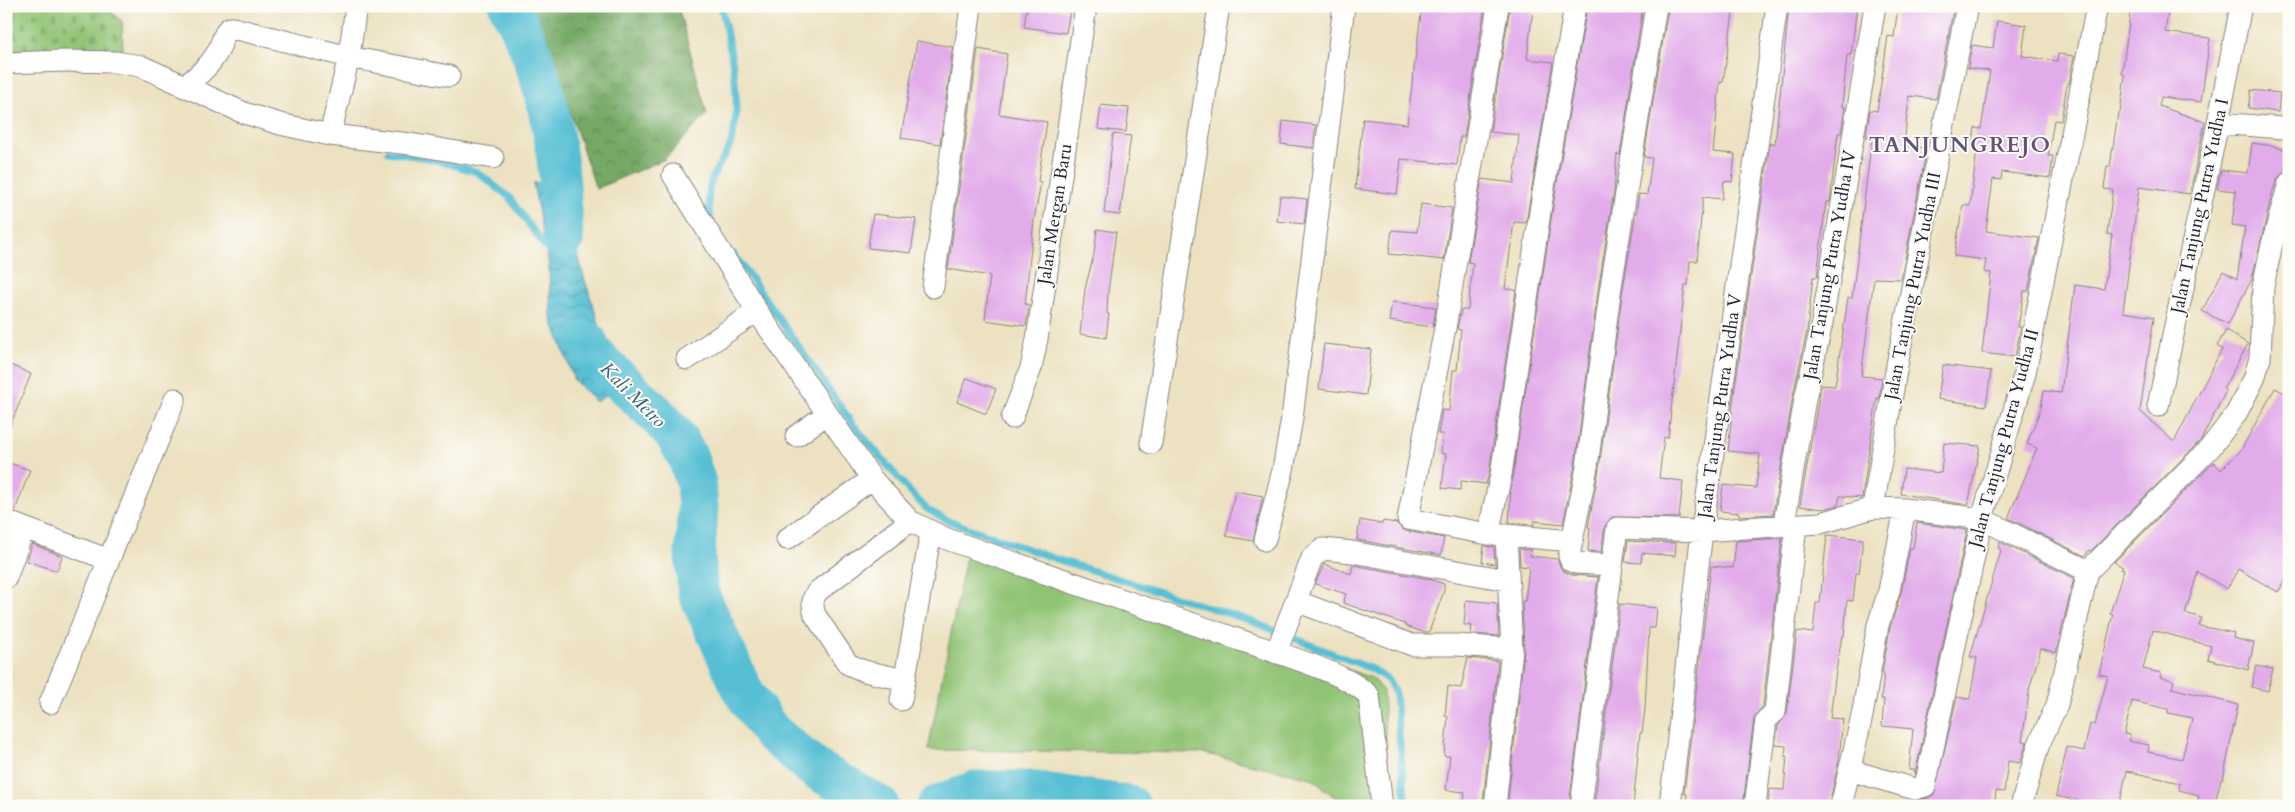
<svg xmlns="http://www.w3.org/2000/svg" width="2295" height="812" font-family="Cardo,serif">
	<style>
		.green { fill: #90c373; stroke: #597257 }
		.forest { fill: url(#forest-crowns); stroke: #4b6650 }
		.cemetery { fill: url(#cemetery-stones); stroke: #597257 }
		.water { fill: url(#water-waves); stroke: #3c7088 }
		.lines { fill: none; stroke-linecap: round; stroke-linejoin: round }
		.stream { stroke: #57bfd4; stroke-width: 7 }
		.river { stroke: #57bfd4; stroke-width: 41 }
		.building { fill: #e2acea; fill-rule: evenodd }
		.minor-casing { stroke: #87827e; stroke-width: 23 }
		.minor { stroke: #fff; stroke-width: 21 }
		.labels { text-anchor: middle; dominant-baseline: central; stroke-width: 4; stroke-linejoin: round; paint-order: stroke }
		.street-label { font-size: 18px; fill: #22223b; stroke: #fdfcf7 }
		.water-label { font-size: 19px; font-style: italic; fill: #376178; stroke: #fdfcf7 }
		.district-label { font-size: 22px; font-weight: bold; letter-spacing: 1px; fill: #655278; stroke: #fdfcf7 }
	</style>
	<defs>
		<pattern id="forest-crowns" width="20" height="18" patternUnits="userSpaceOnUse" patternTransform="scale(1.25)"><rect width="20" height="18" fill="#74a965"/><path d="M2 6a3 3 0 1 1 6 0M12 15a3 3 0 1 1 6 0" fill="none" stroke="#5f8954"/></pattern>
		<pattern id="cemetery-stones" width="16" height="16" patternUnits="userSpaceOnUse" patternTransform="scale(1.25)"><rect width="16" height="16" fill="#90c373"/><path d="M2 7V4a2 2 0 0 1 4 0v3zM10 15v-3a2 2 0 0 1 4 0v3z" fill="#7ca764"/></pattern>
		<pattern id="water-waves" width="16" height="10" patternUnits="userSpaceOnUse" patternTransform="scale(1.25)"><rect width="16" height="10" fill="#57bfd4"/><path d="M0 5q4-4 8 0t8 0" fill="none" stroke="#489bad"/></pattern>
	</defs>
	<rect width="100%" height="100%" fill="#fdfcf7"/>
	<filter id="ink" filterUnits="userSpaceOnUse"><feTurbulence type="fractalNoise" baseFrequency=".02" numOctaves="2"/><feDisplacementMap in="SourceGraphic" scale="10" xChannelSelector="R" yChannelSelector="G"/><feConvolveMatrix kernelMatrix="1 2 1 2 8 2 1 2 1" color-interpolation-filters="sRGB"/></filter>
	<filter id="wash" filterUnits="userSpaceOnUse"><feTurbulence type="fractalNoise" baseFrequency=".0096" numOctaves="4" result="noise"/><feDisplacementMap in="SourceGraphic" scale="20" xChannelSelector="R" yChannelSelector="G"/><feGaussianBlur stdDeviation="1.12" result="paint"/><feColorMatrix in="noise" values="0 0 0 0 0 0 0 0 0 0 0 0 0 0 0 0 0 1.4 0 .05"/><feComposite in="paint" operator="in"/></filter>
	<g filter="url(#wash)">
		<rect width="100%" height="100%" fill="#ece1c0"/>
		<!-- green -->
		<path class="green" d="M969,541L1279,645L1372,678L1383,691L1389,806H1346L1311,778L1202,753L928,750Z"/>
		<!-- forest -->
		<path class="forest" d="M530,6H678L707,114L665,159L596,189L543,31Z"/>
		<!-- cemetery -->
		<path class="cemetery" d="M6,6H63L110,11L122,21L123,54L6,59Z"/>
		<!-- water -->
		<path class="water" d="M533,183L567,184L573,234L583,274L602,333L636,374L596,402L574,380L551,317L549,266Z"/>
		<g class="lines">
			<!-- stream -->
			<path class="stream" d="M388,152L427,158L477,172L509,197L546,248L553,246
				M711,221C708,208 707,189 713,176C718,165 728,154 731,142C744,98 730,50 721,6
				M734,254L852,423L910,492L928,510L949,521L1053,558L1248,620L1372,669L1388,680L1395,693L1406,806"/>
			<!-- river -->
			<path class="river" d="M509,6C550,77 561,160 563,240
				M587,341L592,354L659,417L677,438L688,458L696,483L698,508L695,555L698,592L743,691L771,732L814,768L879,806
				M937,806L975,791H1031L1130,806"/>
		</g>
		<g id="blocks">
			<!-- building -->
			<path class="building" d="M1027,6L1070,11L1066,33L1024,27Z
				M1422,6H1485L1464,137H1460L1457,165L1401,159L1397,194L1355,189L1363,119L1407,124Z
				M1510,6L1533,8L1527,59L1553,62L1526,223L1514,222L1505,289L1516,290L1489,473L1486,484L1461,481L1460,490L1442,488L1446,454L1441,453L1443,434H1438L1442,410L1449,411L1453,370H1457L1461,330L1457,329L1461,310H1468L1473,263L1468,262L1482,179L1514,183L1519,135L1490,132Z
				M1587,6L1643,7L1620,155L1617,154L1614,191L1598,291L1575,465L1563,524L1534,521V525L1509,523L1511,487L1553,207Z
				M1673,6H1734L1723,82H1720L1713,152L1735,154L1732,182L1724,181L1722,199L1703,197L1697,261H1690L1688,285H1685L1668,438L1664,437L1659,478L1683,481L1679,518L1612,517L1605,526L1601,552L1588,551L1590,528L1588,527L1599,469L1622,295L1639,194L1647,195L1652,158L1644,157L1668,9L1673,10Z
				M1789,6H1857L1851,55H1847L1842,107H1845L1841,133H1838L1831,191L1830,202H1826L1817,277H1813L1807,331L1793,396L1773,514L1739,516V513L1720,511L1723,485L1756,488L1760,454L1728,451L1734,394L1770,143L1775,144Z
				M1898,6H1954L1936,99L1909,96L1904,146L1927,148L1901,279L1874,278L1861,376L1882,378L1879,399L1877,398L1862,498L1840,496L1838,505L1824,509L1800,506L1821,385L1835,386L1848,298H1852L1857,259L1872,137L1866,136L1870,110L1877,111L1888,36L1894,37Z
				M2131,6H2169L2165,32L2210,38L2201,102L2161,97L2159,106L2205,122L2190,194L2139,187L2123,312L2154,317L2140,411L2174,442L2222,349L2217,346L2226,330L2248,344L2223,389L2226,391L2201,440L2091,551L2089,550L2085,556L2008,518L2037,448L2027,444L2041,408L2044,391L2061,393L2075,285L2104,289L2112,235L2107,234L2113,190L2104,189L2107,166L2110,167L2118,113H2120L2125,75L2122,74Z
				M1997,21L2026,25L2022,56L2057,61L2058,54L2074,56L2069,84H2067L2061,121L2054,120L2048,156H2053L2050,178L2002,172L2001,180L1993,179L1986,231L2039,238L2028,291H2024L2018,327H2021L2015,357L1982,353L1991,273L1984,272L1986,260L1954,256L1963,205L1970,206L1977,150L1972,149L1975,128L1981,129L1990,71L1968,68L1972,45L1993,48Z
				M917,41L953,47L940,144L901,138Z
				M978,49L1007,54L999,114L1047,122L1038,181L1041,182L1034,220L1025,304L1029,305L1026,326L985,320L990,276L948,269Z
				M2251,90L2280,93L2278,112L2248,108Z
				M1101,105L1129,108L1126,132L1098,129Z
				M1283,121L1316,125L1313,148L1281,144Z
				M1113,134L1131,136L1120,215L1104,213Z
				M2252,143L2274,146L2288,151L2285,171L2277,179L2272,194L2252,279L2228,324L2202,311L2223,271L2237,279L2245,227L2232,225L2236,191L2217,189L2221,170L2248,173Z
				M1280,196L1307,199L1304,224L1277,221Z
				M1421,204L1452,208L1444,260L1389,254L1392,230L1417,232Z
				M873,214L916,219L911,253L868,248Z
				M1097,229L1116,232L1108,292L1107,314H1109L1106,338L1080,334L1085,289L1094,254Z
				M1392,302L1436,307L1433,327L1389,321Z
				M1324,344L1371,349L1366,395L1319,389Z
				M6,363L31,374L7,434H6Z
				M1943,365L1991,371L1986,406L1938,399Z
				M967,378L996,389L986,414L957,402Z
				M2275,388L2289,395V574L2278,592L2238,569L2227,589L2198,572L2185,613L2202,618L2199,626L2234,633L2233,638L2254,643L2248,670L2208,659L2211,646L2153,630L2143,669L2161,673L2160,677L2174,681L2172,688L2238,705L2223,779H2221L2214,806L2197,804L2199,795L2179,790L2180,783L2127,771L2119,806H2087L2088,803L2056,796L2067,747L2084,751L2090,724L2095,725L2108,676L2099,674L2113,614L2110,613L2124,570L2121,569L2123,567L2114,562L2214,462L2221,470L2241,450ZM2132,701L2168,709V713L2192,718L2182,759L2148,752L2149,745L2128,741L2130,735L2124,734Z
				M1944,443L1980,446L1968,505L1901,494L1904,469L1941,473Z
				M6,462L30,470L15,511L6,509Z
				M1235,491L1263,496L1253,541L1226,536Z
				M1360,520L1382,524L1383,521L1396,523L1405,531L1444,538L1441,555L1357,540Z
				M1917,523L1967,530L1915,775V770H1909L1913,729L1882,726L1884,699H1881L1884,673H1882L1890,628L1901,593L1910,548H1913Z
				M1827,535L1863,539L1859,573H1856L1853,601L1847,600L1844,636H1842L1836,671L1830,718L1843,719L1839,759L1829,806H1768L1770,789L1784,790L1787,756H1785L1786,746L1775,745L1778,726L1787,713L1797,631L1813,633L1816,603H1820Z
				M1782,538L1763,706L1754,718L1743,806H1686L1687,794H1684L1711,566L1733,568L1736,541Z
				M1628,541L1676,543L1675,556L1642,553L1641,563L1625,562Z
				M2000,542L2074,578L2056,653L2041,648L2030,686L2022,741L2027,742L2020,763L2008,761L2004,792L1996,791L1994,806H1911L1912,801L1929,798L1934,794L1957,697L1970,699L1977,657H1970L2001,550L1998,548Z
				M32,544L62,556L57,571L27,561Z
				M1484,546L1494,547L1495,564L1482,562Z
				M1519,549L1531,550L1530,556L1557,559L1562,570L1571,575L1598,577L1569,806L1508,801L1524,650L1522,601H1525L1529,567L1520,566Z
				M1324,564L1351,574L1353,565L1430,579L1444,584V591L1429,632H1423L1405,626V624L1343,603L1346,594L1315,584Z
				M1466,600L1497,603L1499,636L1471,634L1472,626L1464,625Z
				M1620,604L1657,608L1655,628H1649L1645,709L1642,733H1640L1633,806H1594Z
				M1468,658L1498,661L1483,803L1464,801L1465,792L1446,790L1450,756H1444L1448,717L1445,716L1448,686L1461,688Z
				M2256,666L2273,669L2268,691L2251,687Z"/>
		</g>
	</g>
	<g filter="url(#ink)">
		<use href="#blocks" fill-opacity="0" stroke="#87827e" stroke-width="1"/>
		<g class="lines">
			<defs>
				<path id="minor" d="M6,63L66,61L115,62L141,66L244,113L280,124L330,135L410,144L493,158
					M184,87C196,77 209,67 217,53C222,45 222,35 229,28H233L349,57L449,76
					M2218,123L2282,128
					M330,135L349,57L356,6
					M673,175L757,311L872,479L910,521L947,539C1042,573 1138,605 1234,638C1266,650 1348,672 1369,696L1382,806
					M933,287L971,6
					M687,359L757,311
					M2158,406L2218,123L2241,6
					M1012,418L1031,368L1037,339L1086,6
					M796,436L827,414
					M1151,443L1219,6
					M1873,508L1897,365L1967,6
					M1905,509L1982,519L2088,571
					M6,521L24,528L6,578
					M1784,524L1805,399L1822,323L1875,6
					M24,528L109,560
					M1488,534L1501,475L1541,205L1575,6
					M1506,535L1572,541
					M787,539L872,479
					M1265,540L1283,470L1292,418L1344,6
					M1611,565L1576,563L1571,561L1569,556L1587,467L1610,293L1656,6
					M1296,601L1412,645H1456L1512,649
					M1276,653L1312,558L1323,549L1352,552L1507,580
					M905,680L864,671L848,664L815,615C812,606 812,597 818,591L910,521
					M901,700L931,532
					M50,703L175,399
					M1849,770L1915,789L1925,786L1982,519L2025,373L2097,6
					M1495,806L1512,649L1506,535L1488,534L1408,519L1445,328L1498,6
					M1581,806L1617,528L1702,531L1803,524L1821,523L1873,508L1905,509L1889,591L1878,625L1862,716L1841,806
					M1670,806L1702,531L1777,6
					M1755,806L1766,720L1775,712L1796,525
					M2021,806L2039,744L2057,705L2088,571L2210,448L2236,414L2254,379L2260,358L2263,287L2271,248L2289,183"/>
			</defs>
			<!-- minor casing -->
			<use href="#minor" class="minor-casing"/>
			<!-- minor -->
			<use href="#minor" class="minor"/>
		</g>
	</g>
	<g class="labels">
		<!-- street labels -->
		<g class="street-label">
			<text transform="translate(2200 206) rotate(-78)">Jalan Tanjung Putra Yudha I</text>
			<text transform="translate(1055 214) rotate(-81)">Jalan Mergan Baru</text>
			<text transform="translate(1830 265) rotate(-80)">Jalan Tanjung Putra Yudha IV</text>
			<text transform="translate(1913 286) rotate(-79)">Jalan Tanjung Putra Yudha III</text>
			<text transform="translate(1720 406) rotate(-82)">Jalan Tanjung Putra Yudha V</text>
			<text transform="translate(2004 438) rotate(-75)">Jalan Tanjung Putra Yudha II</text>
		</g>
		<!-- water labels -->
		<g class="water-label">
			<text transform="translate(633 395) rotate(45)">Kali Metro</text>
		</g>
		<!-- district labels -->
		<g class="district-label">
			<text x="1960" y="145">TANJUNGREJO</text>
		</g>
	</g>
	<!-- margin -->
	<rect width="2295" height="812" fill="none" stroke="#fdfcf7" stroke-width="25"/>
</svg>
